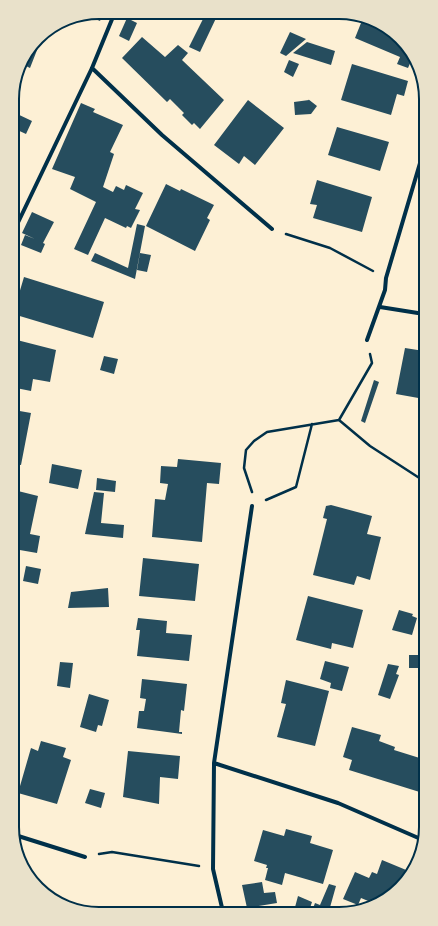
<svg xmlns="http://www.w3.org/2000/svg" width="438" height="926" font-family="'PT Sans',sans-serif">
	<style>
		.building { fill: #264d5e }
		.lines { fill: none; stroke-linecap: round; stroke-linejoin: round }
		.path { stroke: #003049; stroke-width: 2.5 }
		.minor { stroke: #003049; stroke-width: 4 }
		.rim { fill: none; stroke: #003049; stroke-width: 2 }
	</style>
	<rect width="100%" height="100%" fill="#fdf0d5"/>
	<!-- building -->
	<path class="building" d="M99,12H104L100,21L85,15Z
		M206,13L218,14L200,52L189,47Z
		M347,14H356L397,34L412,59L408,68L397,64L400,57L355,38L361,23L345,16Z
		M127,18L137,23L129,41L119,36Z
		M290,32L306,39L286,56L280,53Z
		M142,37L165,57L178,45L188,53L182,60L224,100L200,129L194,123L192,125L182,115L184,113L170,99L167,102L122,58Z
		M307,42L335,51L331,65L293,53Z
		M34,43L39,45L30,68L22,64L19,69L21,60Z
		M289,60L299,64L293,77L284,72Z
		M352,64L408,81L404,96L397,94L391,115L341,100Z
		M308,99L317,106L311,114L295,115L294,102L309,100Z
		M248,100L284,128L255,165L244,156L239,164L214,145Z
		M81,103L95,109L93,112L123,125L110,152L114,154L103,187L113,192L116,186L124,190L126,185L143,193L135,209L140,210L131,228L127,226L126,228L105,218L88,255L74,249L96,202L70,189L75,177L52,169Z
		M13,112L32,121L26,134L13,128Z
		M337,127L389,142L380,171L328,155Z
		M317,180L372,197L362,232L313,218L317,205L310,204Z
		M166,184L180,191L181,189L214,205L207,218L210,220L195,251L146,226Z
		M32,212L54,222L43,243L45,244L41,253L21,245L25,235L35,239L22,233Z
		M137,224L145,226L135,279L91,261L95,253L128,268Z
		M140,253L151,255L147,272L137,270Z
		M24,277L104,302L93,338L13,314Z
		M13,339L56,350L50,382L33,379L31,391L16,388L18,380H14Z
		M405,348L424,351V399L396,394Z
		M104,356L118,359L114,374L100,370Z
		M374,380L379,382L365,423L361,421Z
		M14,410L31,413L21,465L14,464Z
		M178,459L221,463L219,484L207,483L202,542L152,537L155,499L165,500L168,484L160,483L161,466L177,467Z
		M52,464L82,470L78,489L49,483Z
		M97,478L116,481L115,492L96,490Z
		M14,490L38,496L30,534L40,536L37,553L14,549Z
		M94,492L104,493L101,523L124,525L123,538L85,534Z
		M331,505L372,516L367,534L381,537L370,580L357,576L354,585L313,575L327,519L323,518L326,506Z
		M423,543L425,544V557L420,556Z
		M143,558L199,564L195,601L139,596Z
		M26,566L41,569L38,584L23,581Z
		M108,588L109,607L68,608L71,592Z
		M308,596L363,610L353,648L332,643L331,649L296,640Z
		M399,610L413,614L412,616L417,618L412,635L392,630Z
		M138,618L167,621L166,633L192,635L189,661L137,656L140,630H136Z
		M409,655H423V668H409Z
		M325,661L349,667L342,691L330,688L331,683L320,679Z
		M60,662L73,663L70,688L57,686Z
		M388,664L399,666L396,674L399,675L390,699L378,695Z
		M142,679L187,684L184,711L181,710L179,732H182V734L137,728L139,711H144L146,699L140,698Z
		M286,680L329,691L315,746L277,737L286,704L281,703Z
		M89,694L109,700L102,726L98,725L96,732L80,727Z
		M352,727L381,735L379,741L395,747L394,750L426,760V794L349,770L352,760L343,757Z
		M41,741L66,748L63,757L71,760L57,804L18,793L31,748L38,751Z
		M128,751L180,756L178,779L160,777L159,804L123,797Z
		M90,789L105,793L101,808L85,803Z
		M286,829L312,836L310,843L333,850L323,884L285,873L282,885L265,880L268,868H266L267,865L254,861L263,830L284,836Z
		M382,860L411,872L408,880L373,903L361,898L358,905L343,899L355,872L369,878L372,872L377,874Z
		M262,882L264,893L275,892L277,903L247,908L242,885Z
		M329,884L336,886L329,911H312L315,903L320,905Z
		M298,896L312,902L309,911H294Z"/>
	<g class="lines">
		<!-- path -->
		<path class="path" d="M286,234L330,248L373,271
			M339,420L372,363L370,354
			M252,492L244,468L246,450L254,441L267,432L339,420L370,446L424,481
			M266,500L296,487L312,424
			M99,854L112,852L199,866"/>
		<!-- minor -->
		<path class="minor" d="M92,68L162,135L272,229
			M13,233L92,68L115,12
			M380,307L424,314
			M367,340L385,290L386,278L423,153
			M214,763L338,803L423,840
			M15,835L85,857
			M223,912L213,869L214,763L252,506"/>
	</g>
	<!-- crop -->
	<path d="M0 0H438V926H0ZM99 19H339A80 80 0 0 1 419 99V827A80 80 0 0 1 339 907H99A80 80 0 0 1 19 827V99A80 80 0 0 1 99 19Z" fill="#e9e1ca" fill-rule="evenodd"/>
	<path class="rim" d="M99 19H339A80 80 0 0 1 419 99V827A80 80 0 0 1 339 907H99A80 80 0 0 1 19 827V99A80 80 0 0 1 99 19Z"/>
</svg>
